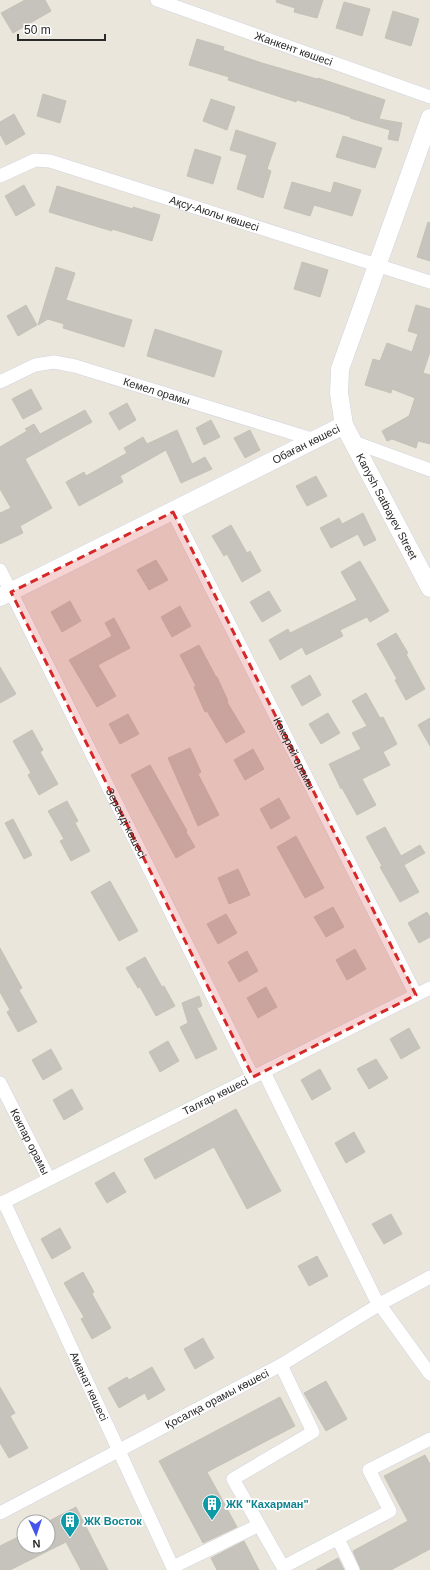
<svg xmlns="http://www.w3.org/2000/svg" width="430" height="1570" font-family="Helvetica,sans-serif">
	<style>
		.building { fill: #c6c2bc; stroke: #c5c2b6 }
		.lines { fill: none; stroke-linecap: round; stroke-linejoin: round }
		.street-casing { stroke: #d2d3e1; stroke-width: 14 }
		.secondary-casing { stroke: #d2d3e1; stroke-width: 19 }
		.street { stroke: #fff; stroke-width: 13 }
		.secondary { stroke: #fff; stroke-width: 18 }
		.marked { fill: #d62828; fill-opacity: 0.2; stroke: #d62828; stroke-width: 3; stroke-dasharray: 8 5; stroke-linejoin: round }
		.labels { text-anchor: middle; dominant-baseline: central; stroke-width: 3.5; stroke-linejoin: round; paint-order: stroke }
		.street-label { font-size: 11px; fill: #292929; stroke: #fff }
		.culture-label { font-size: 11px; font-weight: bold; fill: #0d838f; stroke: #fff; text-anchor: start }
	</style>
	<rect width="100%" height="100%" fill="#eae6dc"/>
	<!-- building -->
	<path class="building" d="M25,0H45L51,11L13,33L1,13Z
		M277,0H323L317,18L294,12L295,8L276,2Z
		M344,2L370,9L362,36L336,28Z
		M393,11L419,19L411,46L385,38Z
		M197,39L224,47L223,50L262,63L317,79L318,78L385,100L379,119L402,123L398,141L388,139L390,130L350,118L351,117L297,100L296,102L228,80L229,77L189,65Z
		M43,94L66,101L60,123L37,116Z
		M211,99L235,107L227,130L203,121Z
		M14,114L25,134L6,145L0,134V122Z
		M236,130L276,143L267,169L271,171L263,198L237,189L247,155L230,150Z
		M343,136L382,148L375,168L336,157Z
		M195,149L221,157L213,184L187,176Z
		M292,182L331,193L334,182L361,190L352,216L314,205L310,216L284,208Z
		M24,185L35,205L16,216L5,196Z
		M57,186L133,209V207L160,215L152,241L112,229V231L49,212Z
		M428,222L430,223V261L417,257Z
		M302,262L328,270L320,297L294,289Z
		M56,267L75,273L66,300L132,320L124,347L63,328L64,324L48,319L38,325Z
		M26,305L37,325L18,336L7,316Z
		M416,305L430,309V352L423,373L430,375V444L418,441L416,448L392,439L387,441L382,431L409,416L415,398L392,389L391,393L365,385L373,359L380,361L387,343L412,352L418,334L408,331Z
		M155,329L222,351L214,377L147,356Z
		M31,389L42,409L23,419L12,399Z
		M127,403L136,420L119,430L109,413Z
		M85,410L92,422L25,459L52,508L20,526L23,533L0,544V513L11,508L0,489V447L27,431L25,429L34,424L40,434Z
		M211,420L220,437L204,445L196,428Z
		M177,430L192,464L205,457L212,469L181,483L166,450L120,476L123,482L79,506L66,482L84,472L86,476L127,453L124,448L143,437L147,444Z
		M250,430L260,450L245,458L234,438Z
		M316,476L327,496L307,506L296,486Z
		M363,513L376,540L364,546L358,534L331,548L320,528L339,518L342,524Z
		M231,525L247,553L250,551L261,571L242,582L227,554L224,556L212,536Z
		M156,560L168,580L149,590L137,570Z
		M360,561L389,611L370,622L367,617L340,630L343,636L306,655L302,647L280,660L269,640L288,629L290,633L357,600L341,572Z
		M269,591L281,611L262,622L250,602Z
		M70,601L81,621L62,632L51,612Z
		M180,606L191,626L172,637L161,617Z
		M114,618L130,648L98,665L116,696L97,707L69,660L112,636L105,623Z
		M396,633L408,653L406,654L425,689L406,700L395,680L397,679L377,644Z
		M199,645L216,677H217L228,701L227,702L245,732L226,743L207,711L205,712L194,687L196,686L180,655Z
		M0,667L16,694L0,703Z
		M310,675L321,695L302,706L291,686Z
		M366,693L380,718L383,717L397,744L383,752L390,765L362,779L376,805L357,815L342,788L341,789L329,764L361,749L352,733L367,726L352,701Z
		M328,713L340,733L321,744L309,724Z
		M128,714L139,734L120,744L109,724Z
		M430,718V746L418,725Z
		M32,730L43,750L40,752L58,784L39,795L28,775L31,773L13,741Z
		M190,748L201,772L198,774L219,815L198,826L168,758Z
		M253,749L264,769L245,780L234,760Z
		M150,765L187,831L186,832L195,847L176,858L131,775Z
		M279,798L290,818L271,829L260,809Z
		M67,801L78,821L75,823L90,851L71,861L60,841L64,839L48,811Z
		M13,819L32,855L24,859L5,823Z
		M385,827L401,856L420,845L425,853L404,865L419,892L400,902L380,867L382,866L366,837Z
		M296,836L324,888L305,898L277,847Z
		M238,869L250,895L229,904L218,878Z
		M110,881L138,931L119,941L91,892Z
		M333,907L344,927L326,937L314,917Z
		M427,912L430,917V937L419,943L408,923Z
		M226,914L237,933L218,944L207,924Z
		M0,948L22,988L19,990L37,1022L18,1032L7,1012L10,1010L0,992Z
		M355,949L366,969L347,980L336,960Z
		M247,951L258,971L239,982L228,962Z
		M145,957L162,987L164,986L175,1006L156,1016L140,987L138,988L126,968Z
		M266,987L277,1007L258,1018L247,998Z
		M199,996L202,1006L197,1008L217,1049L196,1059L180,1027L188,1023L182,1003Z
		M409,1028L420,1048L401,1059L390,1039Z
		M168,1041L179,1061L160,1072L149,1052Z
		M51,1049L62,1069L43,1080L32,1060Z
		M376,1059L388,1078L369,1089L357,1069Z
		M320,1069L331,1089L312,1100L301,1080Z
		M72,1089L83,1109L64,1120L53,1100Z
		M236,1109L281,1191L247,1209L214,1147L155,1179L144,1159Z
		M354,1132L365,1152L346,1163L335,1143Z
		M114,1172L126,1192L107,1203L95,1183Z
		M391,1214L402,1234L384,1244L372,1224Z
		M60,1228L71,1248L52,1259L41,1239Z
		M317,1256L328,1276L309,1286L298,1266Z
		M83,1272L94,1292L92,1294L111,1328L92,1339L81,1319L84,1317L64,1283Z
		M203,1338L214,1358L195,1369L184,1349Z
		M152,1367L165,1390L148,1400L145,1393L119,1408L108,1388L127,1377L129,1380Z
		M326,1381L347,1419L326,1431L304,1393Z
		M0,1387L15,1413L10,1416L28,1448L9,1458L0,1443Z
		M280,1397L295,1426L207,1472L237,1527L203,1543L159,1461Z
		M425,1455L430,1464V1549L391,1570H361L353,1551L408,1521L384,1476Z
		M76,1507L108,1570H81L66,1542L10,1570H0V1546L24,1534V1546H48L47,1522Z
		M244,1541L259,1570H217L211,1558Z
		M338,1558L344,1570H316Z"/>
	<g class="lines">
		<defs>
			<g id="street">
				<path id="s1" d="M157,0L430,97"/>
				<path id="s2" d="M0,176L35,160L50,161L430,282"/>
				<path id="s3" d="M0,382L35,365L54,362L75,366L315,440"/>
				<path d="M354,442L430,470"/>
				<path id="s4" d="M173,512L416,995"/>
				<path id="s5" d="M0,570L253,1077"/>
				<path d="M264,1072L375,1298L430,1374"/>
				<path id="s6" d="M0,1083L49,1179"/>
				<path id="s7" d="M4,1202L174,1570"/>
				<path id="s8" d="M0,1204L430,988"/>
				<path d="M281,1365L313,1432L233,1479L283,1567L390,1511L369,1470L430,1439"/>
				<path id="s9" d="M0,1513L281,1365L380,1304L430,1277"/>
				<path d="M338,1539L353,1570"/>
				<path d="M173,1567L259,1525"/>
			</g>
			<g id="secondary">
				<path id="s10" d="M430,118L340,369L339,393L344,425L430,588"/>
				<path id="s11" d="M0,597L344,425"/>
			</g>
		</defs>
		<!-- street casing -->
		<use href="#street" class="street-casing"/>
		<!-- secondary casing -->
		<use href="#secondary" class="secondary-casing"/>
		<!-- street -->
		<use href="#street" class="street"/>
		<!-- secondary -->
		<use href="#secondary" class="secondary"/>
	</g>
	<!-- marked area -->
	<path class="marked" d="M173,512L416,995L253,1077L11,592Z"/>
	<!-- icons -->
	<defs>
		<symbol id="building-pin" viewBox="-11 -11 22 30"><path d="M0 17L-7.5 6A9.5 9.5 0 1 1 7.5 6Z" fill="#0f9aa8" stroke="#fff"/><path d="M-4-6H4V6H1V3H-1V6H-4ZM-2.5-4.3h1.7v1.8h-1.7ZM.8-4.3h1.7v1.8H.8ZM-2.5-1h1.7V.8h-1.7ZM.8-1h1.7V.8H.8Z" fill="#fff"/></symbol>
	</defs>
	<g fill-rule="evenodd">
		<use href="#building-pin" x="201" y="1493" width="22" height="30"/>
		<use href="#building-pin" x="59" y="1510" width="22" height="30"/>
	</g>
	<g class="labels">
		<!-- street labels -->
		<g class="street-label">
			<text stroke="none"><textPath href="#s1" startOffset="145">Жанкент көшесі</textPath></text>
			<text stroke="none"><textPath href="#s2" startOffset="226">Ақсу-Аюлы көшесі</textPath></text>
			<text stroke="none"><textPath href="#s3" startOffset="165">Кемел орамы</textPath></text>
			<text stroke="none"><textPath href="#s11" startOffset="342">Обаған көшесі</textPath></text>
			<text stroke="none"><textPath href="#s10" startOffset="415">Kanysh Satbayev Street</textPath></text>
			<text stroke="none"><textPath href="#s4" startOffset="270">Көкорай орамы</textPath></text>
			<text stroke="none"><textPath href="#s5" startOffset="283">Зеренді көшесі</textPath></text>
			<text stroke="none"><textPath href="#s8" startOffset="241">Талғар көшесі</textPath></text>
			<text stroke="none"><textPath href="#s6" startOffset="66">Көкпар орамы</textPath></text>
			<text stroke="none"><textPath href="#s7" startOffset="203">Аманат көшесі</textPath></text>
			<text stroke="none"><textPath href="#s9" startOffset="245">Қосалқа орамы көшесі</textPath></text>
		</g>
		<!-- culture labels -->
		<g class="culture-label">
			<text x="226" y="1504">ЖК "Кахарман"</text>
			<text x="84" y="1521">ЖК Восток</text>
		</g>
	</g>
	<!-- north arrow -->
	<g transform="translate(36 1534) rotate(177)"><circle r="19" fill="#ffffff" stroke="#a9a9a9"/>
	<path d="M0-3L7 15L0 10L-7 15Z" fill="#4855eb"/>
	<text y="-6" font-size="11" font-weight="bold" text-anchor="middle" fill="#292929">N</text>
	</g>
	<!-- scale -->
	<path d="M18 34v6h87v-6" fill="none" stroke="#292929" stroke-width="2"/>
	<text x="24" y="34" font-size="12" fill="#292929" stroke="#ffffff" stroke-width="3" paint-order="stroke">50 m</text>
</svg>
